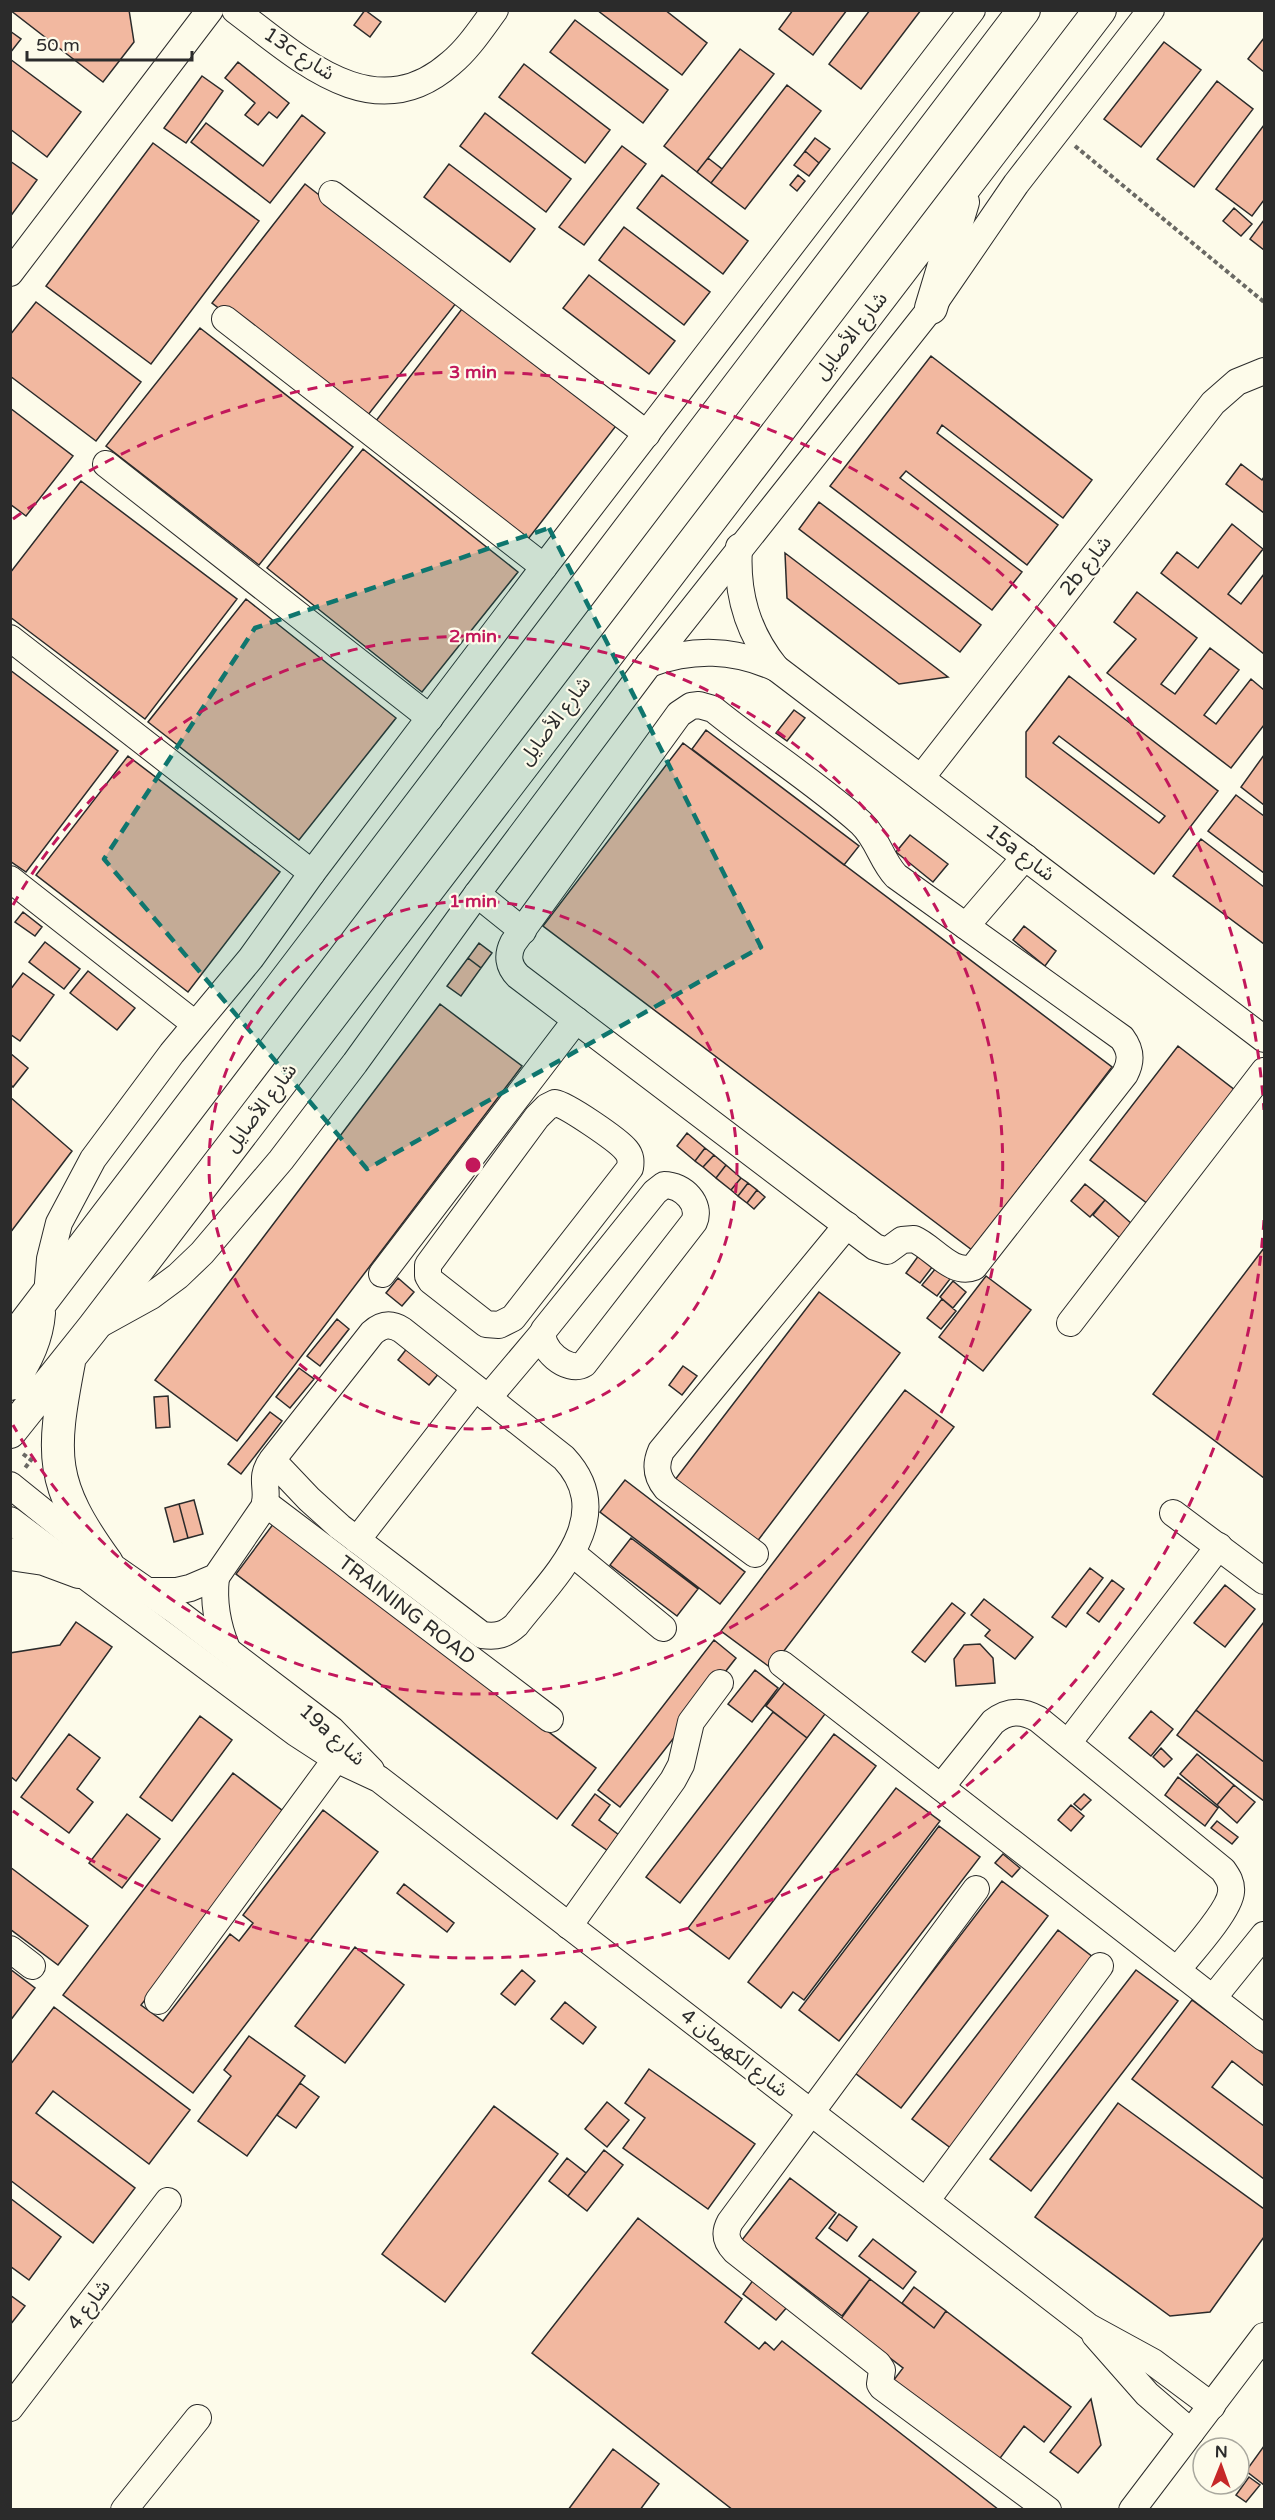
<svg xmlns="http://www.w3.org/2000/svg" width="1275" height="2520" font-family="'Varela Round','Noto Sans Arabic',sans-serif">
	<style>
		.building { fill: #f2b8a0; stroke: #2b2b2b; stroke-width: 1.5; fill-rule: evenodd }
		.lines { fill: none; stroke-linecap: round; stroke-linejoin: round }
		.minor-casing { stroke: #2b2b2b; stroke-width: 28 }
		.major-casing { stroke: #2b2b2b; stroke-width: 34 }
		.path { stroke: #6a6964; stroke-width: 4; stroke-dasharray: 4.5 3; stroke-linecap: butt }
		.minor { stroke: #fdfbea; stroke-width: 26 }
		.major { stroke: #fdfbea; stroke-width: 32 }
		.marked { fill: #0f766e; fill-opacity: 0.2; stroke: #0f766e; stroke-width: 4.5; stroke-dasharray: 12 8; stroke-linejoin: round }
		.ring { fill: none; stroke: #c2185b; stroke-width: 3; stroke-dasharray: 10 8 }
		.labels { text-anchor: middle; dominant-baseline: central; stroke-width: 4.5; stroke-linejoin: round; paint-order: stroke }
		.street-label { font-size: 20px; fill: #2b2b2b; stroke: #fdfbea }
		.centre { fill: #c2185b; stroke: #fdfbea; stroke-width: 3 }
		.ring-label { font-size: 18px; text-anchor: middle; font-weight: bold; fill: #c2185b; stroke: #fdfbea; stroke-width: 4.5; stroke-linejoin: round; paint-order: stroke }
	</style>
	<rect width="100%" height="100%" fill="#fdfbea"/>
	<!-- building -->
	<path class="building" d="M10,10H129L134,42L103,82Z
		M365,10L381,22L370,37L354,25Z
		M597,10H665L707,43L682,75Z
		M793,10H847L813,55L779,29Z
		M870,10H921L861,89L829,64Z
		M575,20L668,90L643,123L550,52Z
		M10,31L21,39L10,53Z
		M1264,38V72L1248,59Z
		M1164,42L1201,70L1141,147L1104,119Z
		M740,49L774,74L697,172L664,146Z
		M10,59L81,112L47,157L10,129Z
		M238,62L289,103L277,118L269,112L258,125L245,115L255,103L225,78Z
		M524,64L610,130L585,163L499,97Z
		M202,76L223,91L186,143L164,128Z
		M1217,81L1253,109L1194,187L1157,159Z
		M787,85L821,111L745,209L711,183Z
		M485,113L571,179L546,212L460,146Z
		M302,115L325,133L270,203L191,142L206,123L263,166Z
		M1264,125V200L1252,216L1216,189Z
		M815,138L830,149L819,163L805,151Z
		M153,143L259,221L151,364L46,286Z
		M622,146L646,164L584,245L559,227Z
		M805,151L819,163L809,176L794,165Z
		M708,158L722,169L711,183L697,172Z
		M10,161L37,180L10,217Z
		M449,164L535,229L510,262L424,197Z
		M662,175L748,241L723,274L637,208Z
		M798,175L805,181L797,191L790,185Z
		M305,184L457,302L364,420L212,303Z
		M1234,208L1252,224L1241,236L1223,221Z
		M1264,220V250L1250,239Z
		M624,227L710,292L684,325L599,260Z
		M589,275L675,341L649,374L563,308Z
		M36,302L141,382L96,441L10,376V335Z
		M465,305L619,422L525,543L372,426Z
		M200,328L353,447L259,565L106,446Z
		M931,356L1092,480L1063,518L942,425L937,433L1058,525L1027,565L906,471L900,478L1022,572L992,610L830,486Z
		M10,408L73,456L26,516L10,504Z
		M363,449L518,572L422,692L267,568Z
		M1241,464L1262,480L1264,477V513L1226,484Z
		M81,481L237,599L145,719L10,617V573Z
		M819,502L981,625L960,652L799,529Z
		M1232,524L1263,549L1228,594L1241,604L1264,574V654L1161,573L1177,552L1198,568Z
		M785,553L948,677L899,684L787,598Z
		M1137,592L1197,638L1161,684L1175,694L1210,648L1239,670L1204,715L1216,724L1251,679L1264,690V725L1231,768L1107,673L1136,639L1114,622Z
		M246,599L396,718L299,840L148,722Z
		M10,670L118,751L26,872L10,861Z
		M1069,676L1218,791L1154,874L1026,777V732ZM1059,736L1165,816L1159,823L1053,743Z
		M794,710L805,718L787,741L776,733Z
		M706,730L859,846L844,865L692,749Z
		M683,743L1112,1067L972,1250L543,926Z
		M1264,755V805L1241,787Z
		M128,756L280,872L188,992L36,875Z
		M1236,795L1264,816V873L1208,831Z
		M910,835L948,864L933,882L896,852Z
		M1201,839L1264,887V944L1173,876Z
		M23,912L42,927L35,936L15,922Z
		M1024,926L1056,951L1045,966L1013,940Z
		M45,942L80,969L64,989L29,962Z
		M479,943L492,953L481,968L468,958Z
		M468,958L481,968L461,996L447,986Z
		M88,971L135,1008L117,1030L70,993Z
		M23,973L54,995L20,1041L10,1034V990Z
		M440,1004L522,1066L237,1441L155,1380Z
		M1178,1046L1240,1094L1152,1207L1090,1160Z
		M10,1053L28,1068L13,1087L10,1084Z
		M10,1097L72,1151L10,1233Z
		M687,1133L705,1148L695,1161L677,1146Z
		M705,1148L714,1155L703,1167L695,1161Z
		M714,1155L726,1165L716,1178L703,1167Z
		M726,1165L741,1178L731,1190L716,1178Z
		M741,1178L748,1183L738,1196L731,1190Z
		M748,1183L757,1190L747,1203L738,1196Z
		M1085,1184L1105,1200L1090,1217L1071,1201Z
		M757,1190L765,1197L754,1209L747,1203Z
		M1105,1200L1132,1224L1120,1238L1093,1215Z
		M1264,1248V1478L1153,1394Z
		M919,1255L933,1266L920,1283L906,1273Z
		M936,1268L950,1279L937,1296L922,1285Z
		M986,1276L1031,1310L983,1371L939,1337Z
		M398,1278L414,1292L402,1306L386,1293Z
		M953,1281L966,1292L953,1308L940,1297Z
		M819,1292L900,1353L756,1543L674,1481Z
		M942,1299L956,1311L941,1329L927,1318Z
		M337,1319L349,1329L320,1366L307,1356Z
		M408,1347L440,1372L429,1385L398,1360Z
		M683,1366L697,1376L682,1395L669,1385Z
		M299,1368L314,1379L290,1408L276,1397Z
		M905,1390L954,1427L771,1668L721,1631Z
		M168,1396L170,1427L156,1428L154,1397Z
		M270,1412L282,1421L241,1474L228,1464Z
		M625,1480L745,1572L720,1604L600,1512Z
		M194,1500L203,1534L188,1538L179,1504Z
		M179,1504L188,1538L174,1542L165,1508Z
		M274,1523L596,1768L557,1819L236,1574Z
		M631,1538L698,1589L677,1616L610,1565Z
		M1090,1568L1103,1578L1066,1627L1052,1617Z
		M1112,1580L1124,1589L1099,1622L1087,1613Z
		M1225,1585L1255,1609L1225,1647L1194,1623Z
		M984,1599L1033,1637L1015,1659L985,1636L990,1630L971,1615Z
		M952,1603L965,1613L925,1662L912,1652Z
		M76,1622L112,1647L16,1781L10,1776V1653L60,1645Z
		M1264,1622V1762L1196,1710Z
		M714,1640L736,1658L620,1807L598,1790Z
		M980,1644L993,1658L995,1683L956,1686L954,1659L964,1645Z
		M755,1670L778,1688L752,1722L728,1704Z
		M784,1683L825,1714L807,1738L766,1706Z
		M1196,1710L1264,1762V1801L1177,1735Z
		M1151,1711L1173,1729L1151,1756L1129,1738Z
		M773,1712L807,1738L680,1903L646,1877Z
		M200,1716L232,1740L172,1821L140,1797Z
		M69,1734L100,1758L77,1789L93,1802L69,1833L21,1797Z
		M834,1734L876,1766L729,1959L688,1928Z
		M1161,1748L1172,1759L1164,1767L1153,1757Z
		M1197,1754L1234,1785L1217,1805L1180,1774Z
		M233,1773L287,1814L141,2005L163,2021L230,1934L239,1941L253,1923L243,1915L323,1810L378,1852L193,2093L63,1995Z
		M1178,1777L1218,1808L1205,1826L1165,1795Z
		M1234,1785L1255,1802L1237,1823L1217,1805Z
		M896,1788L940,1821L804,2000L793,1992L781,2008L748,1982Z
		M595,1794L610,1805L599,1820L619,1835L608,1851L572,1825Z
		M1084,1794L1091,1800L1081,1810L1074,1804Z
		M1071,1805L1084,1816L1071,1831L1058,1820Z
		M127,1814L160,1839L122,1888L89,1863Z
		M1217,1821L1238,1837L1232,1844L1211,1828Z
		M939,1826L980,1857L839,2041L799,2010Z
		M1003,1854L1020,1868L1012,1877L995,1863Z
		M10,1867L88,1926L58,1965L10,1929Z
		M1002,1881L1048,1916L901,2108L855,2073Z
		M404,1884L454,1923L447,1932L397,1893Z
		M1058,1930L1098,1961L952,2149L912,2119Z
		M355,1947L404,1985L345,2063L295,2026Z
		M10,1969L35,1988L10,2021Z
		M522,1970L535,1981L515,2005L501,1994Z
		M1136,1970L1178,2001L1031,2191L990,2159Z
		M1192,2000L1264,2054V2086L1232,2061L1212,2087L1264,2126V2179L1132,2079Z
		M565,2002L596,2027L583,2044L551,2019Z
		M54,2007L190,2110L149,2164L53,2091L36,2113L135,2188L93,2243L10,2180V2065Z
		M249,2036L305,2076L247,2156L198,2121L231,2076L224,2070Z
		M649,2069L755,2144L708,2209L623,2148L645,2118L625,2103Z
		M300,2083L319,2097L296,2128L277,2115Z
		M607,2102L629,2120L607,2147L585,2129Z
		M1118,2103L1264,2209V2237L1210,2312L1170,2316L1035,2217Z
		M494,2106L558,2154L445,2302L382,2254Z
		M604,2150L623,2165L587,2211L568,2196Z
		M567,2158L586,2173L568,2196L549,2181Z
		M790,2178L836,2213L816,2238L870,2279L842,2316L742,2240Z
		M10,2198L61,2237L29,2280L10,2266Z
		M839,2214L857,2227L847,2241L829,2228Z
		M638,2218L742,2299L725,2322L759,2349L765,2342L774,2350L782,2341L999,2510H733L532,2353Z
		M873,2239L916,2272L903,2289L859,2256Z
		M754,2279L788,2306L776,2320L743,2294Z
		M870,2279L934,2328L946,2311L1071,2407L1044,2442L1024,2426L995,2465L890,2385L903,2368L840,2320Z
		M914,2287L946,2311L934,2328L902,2303Z
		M10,2295L25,2306L10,2325Z
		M1091,2399L1101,2445L1078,2473L1050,2452Z
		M1264,2446V2485L1246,2471Z
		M613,2449L659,2484L640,2510H568Z
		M1249,2477L1260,2485L1246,2502L1236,2495Z"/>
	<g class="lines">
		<defs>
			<g id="minor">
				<path d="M235,10C299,58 374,131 451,63C468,49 481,29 495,10"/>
				<path d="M332,194L647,434"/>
				<path d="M10,273L210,10"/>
				<path d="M225,319L544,567"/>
				<path d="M106,464L430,718"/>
				<path d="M739,547C736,593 747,632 776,668"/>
				<path d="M10,638L312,873"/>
				<path d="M649,664C693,648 733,649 776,668L1264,1039"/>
				<path d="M699,705L713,709C761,748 815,782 861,823C878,839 881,860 896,876L1122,1038C1131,1050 1132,1061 1125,1074L974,1267C952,1276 933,1247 914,1239L902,1240L887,1251L875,1247L518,976C508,966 507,955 513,943L679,714L691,706Z"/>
				<path d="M921,778L1213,403L1237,382L1264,371"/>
				<path d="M10,879L195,1024"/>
				<path d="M477,894L523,931"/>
				<path d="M966,926L1025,857"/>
				<path d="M555,1103C567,1105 618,1140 626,1150C631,1156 631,1161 630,1168L513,1318L499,1325L486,1324L431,1281L428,1276V1265L537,1117L547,1107Z"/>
				<path d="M664,1185C683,1185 702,1204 694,1222L584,1364C568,1374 537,1348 544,1330L655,1192Z"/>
				<path d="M382,1274L576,1020"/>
				<path d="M47,1295L50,1259L59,1223L93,1159L172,1053L251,958L312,873L544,567L972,10"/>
				<path d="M1070,1323L1264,1071"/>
				<path d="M93,1328L151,1296L178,1276L202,1253L281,1160L355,1063L477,894L649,664L931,308L1016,184L1151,10"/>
				<path d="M488,1398L542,1334"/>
				<path d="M10,1485L107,1563L173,1609L332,1730L371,1770"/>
				<path id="s1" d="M265,1503L550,1719"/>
				<path d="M1173,1513L1264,1581"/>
				<path d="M10,1520L296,1733L336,1759L379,1779L1089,2327L1153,2362L1212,2406"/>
				<path d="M357,1540L475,1388"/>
				<path d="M572,1553L663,1628"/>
				<path d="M755,1554L666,1488C656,1476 655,1465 661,1451L847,1225"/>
				<path d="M216,1577C213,1603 217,1625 227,1649"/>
				<path d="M149,1591H177L190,1588L216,1577L264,1507C270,1489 258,1479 272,1460L372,1333C382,1324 391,1323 402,1330L564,1458C620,1518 553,1577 516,1625C505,1635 497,1637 482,1635L340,1527L309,1499L272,1460"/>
				<path d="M782,1664L1264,2038"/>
				<path d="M1068,1743L1219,1546"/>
				<path d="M941,1787L993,1722C1008,1710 1022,1710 1038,1719L1223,1870C1228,1877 1232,1883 1231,1892C1230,1910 1190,1954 1177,1970"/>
				<path d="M976,1889L730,2222C724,2233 726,2242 735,2251L878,2364L882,2370L880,2384L882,2387L1048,2510"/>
				<path d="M569,1926L673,1780L681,1765L691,1722L720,1683"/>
				<path d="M10,1949L32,1966"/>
				<path d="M1213,1998L1264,1935"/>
				<path d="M158,2001L336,1759"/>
				<path d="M926,2201L1100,1966"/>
				<path d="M1095,2335L1147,2394L1191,2432"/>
				<path d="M10,2408L168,2201"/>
				<path d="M124,2510L198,2418"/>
				<path d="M1132,2510L1264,2336"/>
			</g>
			<path id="major" d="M931,308L963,202
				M10,1343L1024,10
				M69,1362C51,1456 49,1483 107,1563
				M10,1384C26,1362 37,1340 39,1313
				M10,1432L93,1328L1100,10
				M10,1554L44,1559L79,1572"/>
		</defs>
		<!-- minor casing -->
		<use href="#minor" class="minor-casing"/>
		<!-- major casing -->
		<use href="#major" class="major-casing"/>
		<!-- path -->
		<path class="path" d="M1075,146L1264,302
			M23,1454L31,1460L25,1468"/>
		<!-- minor -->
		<use href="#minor" class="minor"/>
		<!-- major -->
		<use href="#major" class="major"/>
	</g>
	<!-- marked area -->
	<path class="marked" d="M549,528L761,947L367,1169L104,859L255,628Z"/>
	<!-- distance rings -->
	<g class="ring">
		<circle cx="473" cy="1165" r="264"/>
		<path d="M13 905A529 529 0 1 1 13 1425"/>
		<path d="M1264 1220A793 793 0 0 1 13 1811M13 519A793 793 0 0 1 1264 1110"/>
	</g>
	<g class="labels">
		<!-- street labels -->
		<g class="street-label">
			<text transform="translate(299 54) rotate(33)">13c شارع</text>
			<text transform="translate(851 336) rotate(-52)">شارع الأصايل</text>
			<text transform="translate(1086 566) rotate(-52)">2b شارع</text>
			<text transform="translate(555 721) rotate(-53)">شارع الأصايل</text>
			<text transform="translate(1020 853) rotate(37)">15a شارع</text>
			<text transform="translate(261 1108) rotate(-53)">شارع الأصايل</text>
			<text stroke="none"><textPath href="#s1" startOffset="178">TRAINING ROAD</textPath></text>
			<text transform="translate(332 1735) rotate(42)">19a شارع</text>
			<text transform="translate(734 2053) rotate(38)">شارع الكهرمان 4</text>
			<text transform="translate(89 2305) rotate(-53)">شارع 4</text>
		</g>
	</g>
	<circle cx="473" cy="1165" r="9" class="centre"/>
	<g class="ring-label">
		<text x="473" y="378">3 min</text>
		<text x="473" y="642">2 min</text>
		<text x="473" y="907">1 min</text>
	</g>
	<!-- border -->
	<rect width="1275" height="2520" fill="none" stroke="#2b2b2b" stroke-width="24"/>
	<!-- north arrow -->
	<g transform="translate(1221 2466) rotate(1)"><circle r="28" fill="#fdfbea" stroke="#a9a89e" stroke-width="1.5"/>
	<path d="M0-4.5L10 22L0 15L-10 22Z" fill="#c62828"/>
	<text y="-9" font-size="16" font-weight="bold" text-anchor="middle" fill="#2b2b2b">N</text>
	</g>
	<!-- scale -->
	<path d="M27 51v9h165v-9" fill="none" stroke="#2b2b2b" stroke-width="3"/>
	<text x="36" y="51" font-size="18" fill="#2b2b2b" stroke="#fdfbea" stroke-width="4.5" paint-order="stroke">50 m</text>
</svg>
